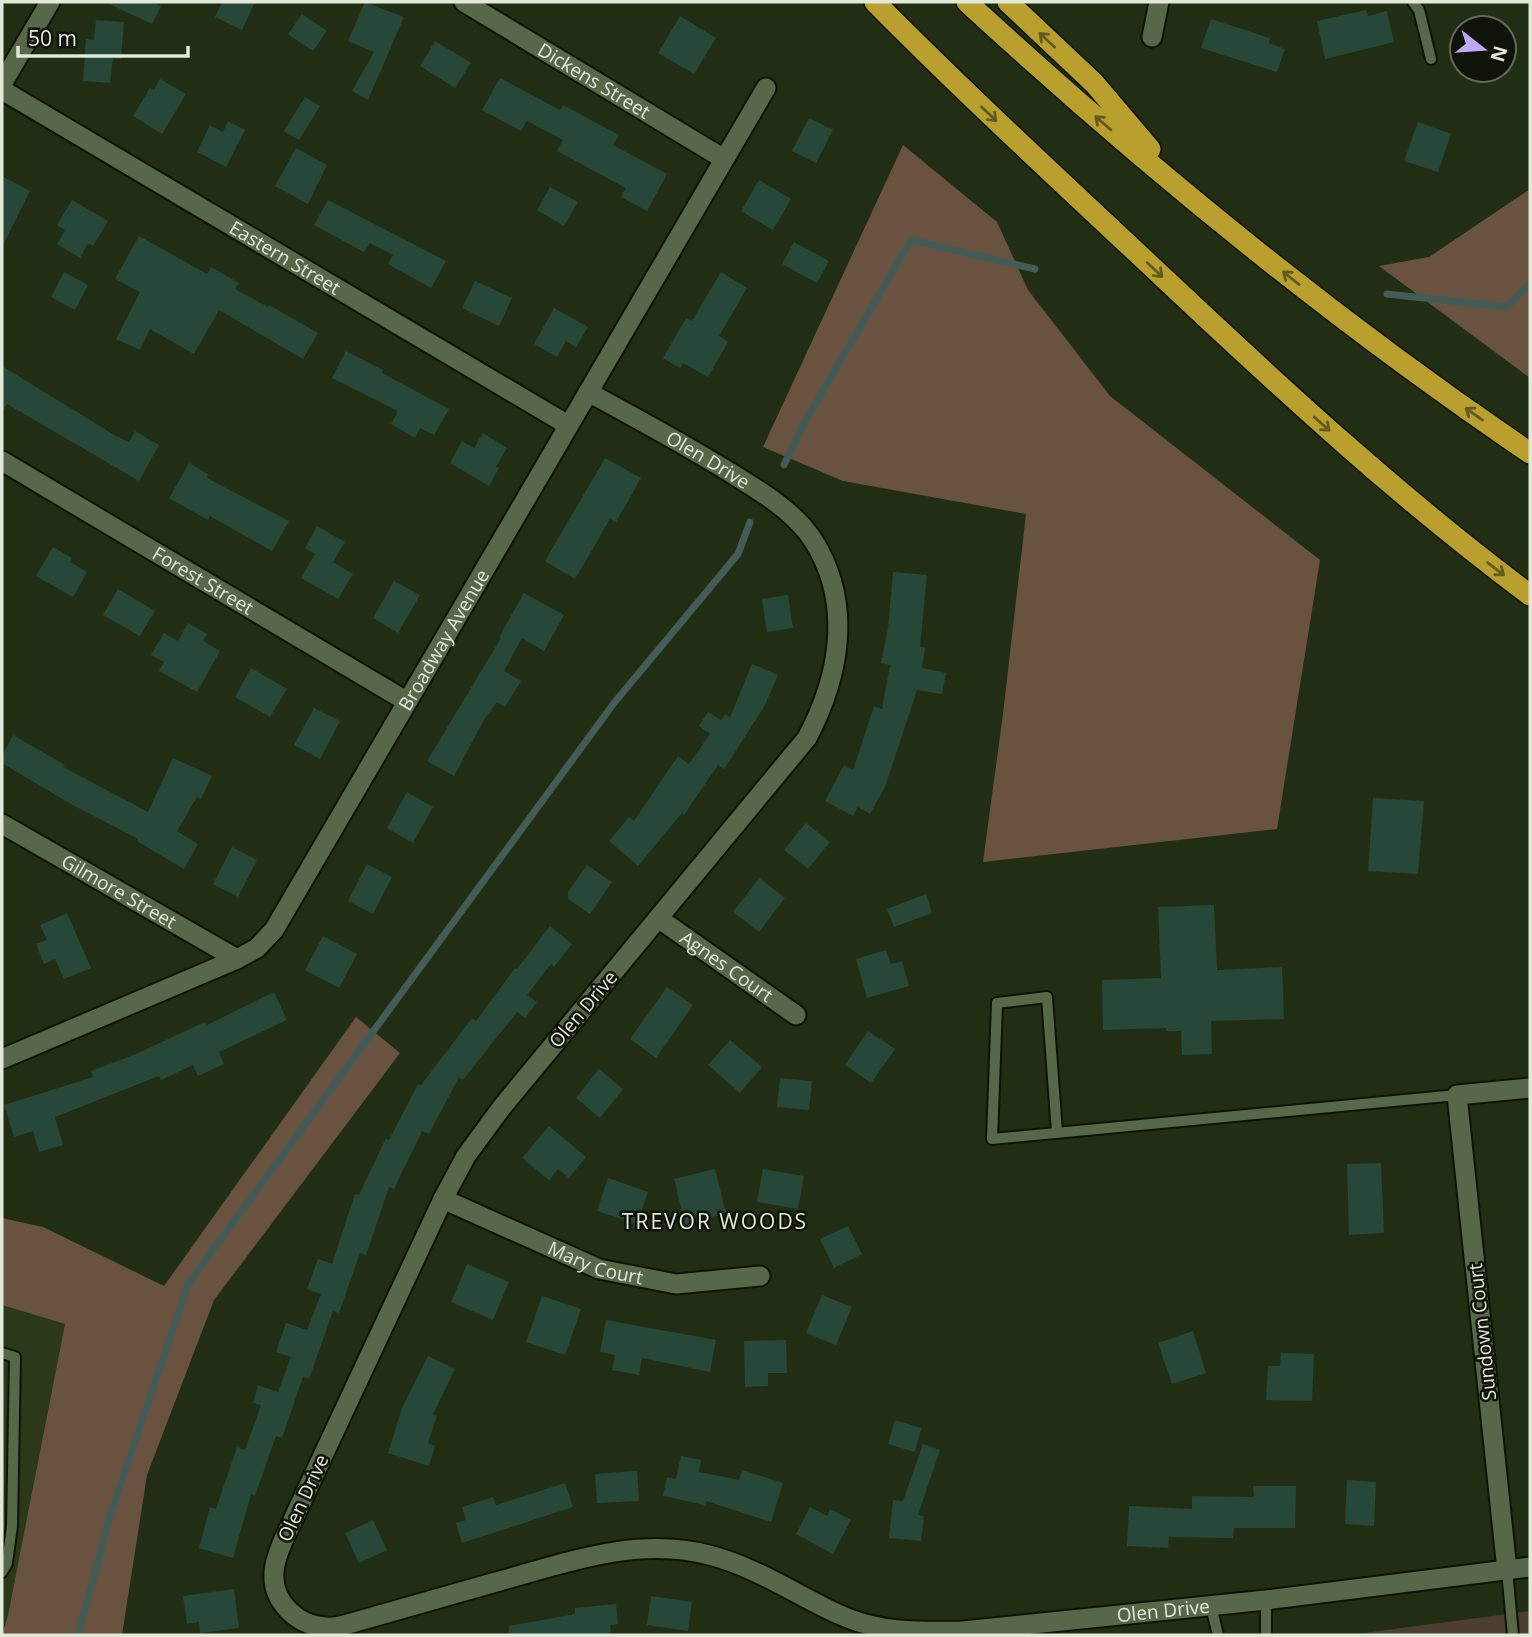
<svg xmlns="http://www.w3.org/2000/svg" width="1532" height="1637" font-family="'Open Sans',sans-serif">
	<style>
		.built { fill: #2b3919 }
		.green { fill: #4e3e30 }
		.forest { fill: #695340 }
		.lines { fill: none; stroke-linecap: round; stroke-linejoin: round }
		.stream { stroke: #445c58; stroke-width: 7 }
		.building { fill: #274739 }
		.service-casing { stroke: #0b1501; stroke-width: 14 }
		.minor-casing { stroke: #0b1501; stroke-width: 23 }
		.motorway-casing { stroke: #0b1501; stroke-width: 24 }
		.service { stroke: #58664a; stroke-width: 10 }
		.minor { stroke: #58664a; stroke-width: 19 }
		.motorway { stroke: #b99f2e; stroke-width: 21 }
		.oneway { stroke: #645a1c }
		.labels { text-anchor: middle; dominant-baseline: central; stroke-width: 5; stroke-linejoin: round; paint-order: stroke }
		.street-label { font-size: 19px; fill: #e1e9d9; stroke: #0e1409 }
		.neighbourhood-label { font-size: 21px; letter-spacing: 2px; fill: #e1e9d9; stroke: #0e1409 }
	</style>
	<rect width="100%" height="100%" fill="#222e14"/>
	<!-- built -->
	<path class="built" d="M2,1305L65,1324L8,1615L2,1631Z"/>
	<!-- green -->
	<path class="green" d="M1530,1611V1635H1349Z"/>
	<!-- forest -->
	<path class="forest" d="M903,145L997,222L1028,290L1110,396L1320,560L1277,829L983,862L1003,714L1026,514L843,481L763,447Z
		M1530,189V378L1379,266L1429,257Z
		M356,1017L400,1053L214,1300L147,1475L122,1635H2L8,1615L65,1324L2,1305V1218L43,1227L164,1286Z"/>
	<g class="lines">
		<!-- stream -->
		<path class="stream" d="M1387,294L1507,307L1530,283
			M784,465L804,423L911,240L1035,269
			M78,1635L111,1513L188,1284L614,703L738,554L750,522"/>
	</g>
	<!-- building -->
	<path class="building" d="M105,2H151L161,6L152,24Z
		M222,2H255L242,30L215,17Z
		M365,2L404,17L368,100L352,91L374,52L348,41Z
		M1366,10L1368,16L1387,11L1394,42L1325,59L1317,21Z
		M302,14L327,31L313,51L288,34Z
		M680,16L716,38L694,74L658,53Z
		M1211,19L1270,38L1269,43L1285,49L1277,72L1201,48Z
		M96,20L124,22L121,59L113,58L110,83L83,81L86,39L94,40Z
		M435,41L471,63L455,88L420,66Z
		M500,78L560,110L563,105L619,135L613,145L667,174L647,211L621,197L626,188L557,151L563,140L527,121L521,131L482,110Z
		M160,79L186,94L162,134L133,116L150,88L154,90Z
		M305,97L320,106L299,140L284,131Z
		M809,118L833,130L816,163L792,151Z
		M228,121L245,130L226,167L197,152L210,125L223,132Z
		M1418,122L1451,134L1438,172L1404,161Z
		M296,148L327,165L308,204L275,186Z
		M2,176L30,191L2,247Z
		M759,180L791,199L773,230L741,211Z
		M550,187L578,202L564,226L537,210Z
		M72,200L108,221L93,246L88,243L80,258L57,244L65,230L57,225Z
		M328,200L446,261L431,288L388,264L393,255L370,243L364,252L314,225Z
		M139,236L207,274L211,267L239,283L235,289L268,307L269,305L318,333L303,359L219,310L194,354L150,329L140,350L116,339L140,292L115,279Z
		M794,242L829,261L817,283L782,264Z
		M64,272L88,285L75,310L51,297Z
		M721,272L747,288L719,336L728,342L708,377L683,363L680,368L663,358L686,318L692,321Z
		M475,281L512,298L499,326L462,308Z
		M554,308L588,327L576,347L566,341L557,357L534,344Z
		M346,351L383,370L382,373L449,409L434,435L420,428L415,438L391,424L398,411L332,378Z
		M2,366L116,436L129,442L135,431L159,445L139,481L7,404L2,412Z
		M483,433L507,448L496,467L499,468L489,486L450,463L462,441L474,448Z
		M605,458L641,478L616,522L610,519L575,579L545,561Z
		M189,463L208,474L207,478L289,521L272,551L210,516L208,520L169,498Z
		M317,526L345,542L333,562L353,574L338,599L301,578L315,554L305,548Z
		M53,547L72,558L70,562L87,572L73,597L36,576Z
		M893,572L927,575L920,647L925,648L922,668L946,673L942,694L917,690L885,787L870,814L858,807L853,816L825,801L844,765L853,770L874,706L882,709L890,665L881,663L888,628Z
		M394,581L420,595L398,633L373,618Z
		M118,589L155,611L140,636L103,615Z
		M524,593L564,615L544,651L522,638L504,671L521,681L505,707L497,702L485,718L454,776L427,761L501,638L499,637Z
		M788,595L793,628L767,632L762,599Z
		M188,623L207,634L203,641L220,651L197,692L159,671L164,662L151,655L164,633L178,641Z
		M752,664L778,675L764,707L724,769L718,765L684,815L682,813L638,866L609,841L629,817L634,821L678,756L689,764L710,734L699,726L708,712L721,720L725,714L730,717Z
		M251,668L287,689L270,717L235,697Z
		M314,708L340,721L320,759L294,745Z
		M13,735L65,765L63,767L148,812L173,758L212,776L201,799L197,797L177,831L198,844L184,869L137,841L138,839L69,803L2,763V756Z
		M407,792L433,807L413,843L387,828Z
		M1373,798L1424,801L1418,874L1368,871Z
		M806,823L830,842L808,869L784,850Z
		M232,847L257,860L238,897L213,884Z
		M367,864L392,877L373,914L348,901Z
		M587,865L612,882L590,914L568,899V892Z
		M759,878L785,898L759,932L733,912Z
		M926,894L932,913L894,927L887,909Z
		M1214,905L1217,970L1282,967L1284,1019L1211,1021L1212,1054L1182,1055L1181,1031H1166V1028L1103,1030L1102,980L1161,978L1158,907Z
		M67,913L91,968L64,979L55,959L44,964L36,944L47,940L40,925Z
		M550,926L572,944L554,967L551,964L527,995L537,1002L525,1018L517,1012L463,1080L459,1077L429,1134L422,1131L394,1189L389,1187L366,1255L360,1253L339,1313L333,1311L309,1379L303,1377L282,1438L276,1436L255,1496L251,1494L233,1558L199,1548L210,1507L216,1509L237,1447L245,1450L261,1405L253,1403L258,1385L278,1392L291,1357L276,1352L286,1323L307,1330L321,1294L307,1289L318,1259L332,1264L355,1194L359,1195L386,1138L389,1140L418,1084L421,1085L472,1018L476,1021L515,968L517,969Z
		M323,936L357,954L339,988L305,970Z
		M886,950L891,964L902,961L909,986L867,998L856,959Z
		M667,987L693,1005L656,1058L630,1039Z
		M274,992L287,1020L219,1052L224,1064L198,1076L193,1065L161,1080L159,1076L55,1117L63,1145L39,1152L33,1131L14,1137L4,1105L93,1077L91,1071L136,1054L205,1022L207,1025Z
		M868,1031L895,1049L871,1083L845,1065Z
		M730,1040L762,1067L740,1093L708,1065Z
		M599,1069L623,1089L600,1118L576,1098Z
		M780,1078L812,1081L809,1110L777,1107Z
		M549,1126L586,1157L569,1178L558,1169L549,1180L522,1158Z
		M1381,1163L1384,1233L1349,1235L1347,1164Z
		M715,1169L726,1213L685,1224L674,1179Z
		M763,1169L804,1176L798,1209L757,1202Z
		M608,1178L648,1192L637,1224L597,1211Z
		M848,1226L862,1254L834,1268L820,1239Z
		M467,1264L509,1282L493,1320L451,1302Z
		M822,1295L852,1307L836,1345L806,1333Z
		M542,1296L581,1309L565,1355L526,1342Z
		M606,1320L716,1340L710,1372L642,1358L639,1375L612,1370L615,1355L600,1352Z
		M1193,1331L1206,1373L1172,1384L1158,1343Z
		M786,1340L787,1373H768V1386L745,1387L744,1341Z
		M1281,1353L1314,1354L1312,1401L1266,1400L1268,1366H1280Z
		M428,1356L455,1369L433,1414L437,1416L428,1443L435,1446L429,1466L388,1453L402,1408Z
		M895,1420L921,1428L915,1452L888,1444Z
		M923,1444L940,1450L918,1515L924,1516L921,1541L889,1538L893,1500L903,1501Z
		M681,1456L701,1460L699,1472L739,1480L742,1470L783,1483L771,1522L706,1501L705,1505L663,1496L667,1477L676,1479Z
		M637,1471L639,1501L597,1503L595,1474Z
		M1347,1480L1376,1482L1374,1526L1345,1524Z
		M565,1483L573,1507L462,1543L456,1523L466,1520L462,1507L493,1497L496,1505Z
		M1253,1486H1296L1295,1528H1234L1233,1538L1169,1537L1168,1548L1127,1546L1129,1506L1192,1509V1496L1254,1497Z
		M810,1507L827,1516L830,1509L851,1520L833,1554L796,1534Z
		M373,1520L387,1550L359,1563L345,1533Z
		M234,1589L239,1628L200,1633L199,1622L187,1624L183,1596Z
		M651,1596L692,1602L688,1631L647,1625Z
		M616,1604L618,1624L610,1625L611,1635H509V1626L575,1614V1608Z"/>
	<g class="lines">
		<defs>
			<path id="service" d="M1413,2L1419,10L1431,59
				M1057,1132L1047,997L997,1003L992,1139L1457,1095
				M2,1353L15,1357L12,1526L7,1563L2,1572
				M1507,1570L1513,1635
				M1211,1606L1218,1635
				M1266,1635V1600"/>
			<g id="minor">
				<path id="s1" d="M464,2L724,159"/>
				<path d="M1152,37L1159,2"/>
				<path d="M2,84L50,2"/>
				<path id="s2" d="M2,90L568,425"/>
				<path id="s3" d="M588,392C636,418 684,444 731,473C760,491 794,511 813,540C853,603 840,676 807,738L502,1107L466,1156L443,1199L283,1541C279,1551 274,1562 274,1573C272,1602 298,1626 326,1627C333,1628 341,1626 348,1624C397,1610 447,1596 496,1582C565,1563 637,1536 709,1555C756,1567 795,1594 838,1614C878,1633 921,1632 963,1631L1266,1600L1530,1567"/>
				<path id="s4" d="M2,461L406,701"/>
				<path id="s5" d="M2,824L237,959"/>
				<path id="s6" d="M658,918L796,1015"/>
				<path id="s7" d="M2,1059L237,959L257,948L274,930L766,88"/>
				<path id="s8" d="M443,1199L599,1269L676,1284L760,1276"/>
				<path d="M1507,1570L1457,1095L1530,1088"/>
			</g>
			<path id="motorway" d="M875,2C969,97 1068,188 1166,280C1283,390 1401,499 1530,595
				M967,2C1144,165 1331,318 1530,453
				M1008,2L1094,83L1150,149"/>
		</defs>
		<!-- service casing -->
		<use href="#service" class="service-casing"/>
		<!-- minor casing -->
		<use href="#minor" class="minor-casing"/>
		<!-- motorway casing -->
		<use href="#motorway" class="motorway-casing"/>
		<!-- service -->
		<use href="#service" class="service"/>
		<!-- minor -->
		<use href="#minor" class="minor"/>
		<!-- motorway -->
		<use href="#motorway" class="motorway"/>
	</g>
	<!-- one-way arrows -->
	<defs><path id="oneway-shaft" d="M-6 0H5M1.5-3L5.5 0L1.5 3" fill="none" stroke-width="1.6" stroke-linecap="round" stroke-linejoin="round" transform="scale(1.75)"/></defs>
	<g class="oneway">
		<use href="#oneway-shaft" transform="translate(1047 40) rotate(-137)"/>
		<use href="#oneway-shaft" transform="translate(989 114) rotate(44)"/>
		<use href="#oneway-shaft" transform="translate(1103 123) rotate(-139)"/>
		<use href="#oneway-shaft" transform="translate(1155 270) rotate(43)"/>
		<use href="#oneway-shaft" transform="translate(1291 278) rotate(-141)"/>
		<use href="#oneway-shaft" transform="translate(1474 414) rotate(-145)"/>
		<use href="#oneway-shaft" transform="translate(1322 424) rotate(42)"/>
		<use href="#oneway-shaft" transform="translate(1496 569) rotate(37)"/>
	</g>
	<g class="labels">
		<!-- street labels -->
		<g class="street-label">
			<text stroke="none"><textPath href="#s1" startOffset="152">Dickens Street</textPath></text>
			<text stroke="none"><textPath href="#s2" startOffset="329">Eastern Street</textPath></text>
			<text stroke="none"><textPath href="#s3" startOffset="138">Olen Drive</textPath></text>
			<text stroke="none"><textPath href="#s4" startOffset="234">Forest Street</textPath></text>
			<text stroke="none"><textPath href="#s7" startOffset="639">Broadway Avenue</textPath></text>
			<text stroke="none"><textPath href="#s5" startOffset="135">Gilmore Street</textPath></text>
			<text stroke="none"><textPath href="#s6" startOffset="84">Agnes Court</textPath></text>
			<text transform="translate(583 1009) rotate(-50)">Olen Drive</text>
			<text stroke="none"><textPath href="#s8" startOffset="166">Mary Court</textPath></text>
			<text transform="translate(1482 1332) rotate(-96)">Sundown Court</text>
			<text transform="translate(303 1498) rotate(-65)">Olen Drive</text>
			<text stroke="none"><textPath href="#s3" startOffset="2426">Olen Drive</textPath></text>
		</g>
		<!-- neighbourhood labels -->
		<g class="neighbourhood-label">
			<text x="715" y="1221">TREVOR WOODS</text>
		</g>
	</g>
	<!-- border -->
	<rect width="1532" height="1637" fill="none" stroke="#e1e9d9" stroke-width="7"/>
	<!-- north arrow -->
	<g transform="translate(1483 49) rotate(107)"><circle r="33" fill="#0e1409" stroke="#62695c" stroke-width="2"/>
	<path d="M0-5L12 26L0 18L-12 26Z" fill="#bfa9f4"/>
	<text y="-10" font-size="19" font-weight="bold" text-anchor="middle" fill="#e1e9d9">N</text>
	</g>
	<!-- scale -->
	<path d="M18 46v10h170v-10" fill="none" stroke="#e1e9d9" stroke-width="3.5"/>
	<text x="28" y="46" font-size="21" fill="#e1e9d9" stroke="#0e1409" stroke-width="5" paint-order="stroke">50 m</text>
</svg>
